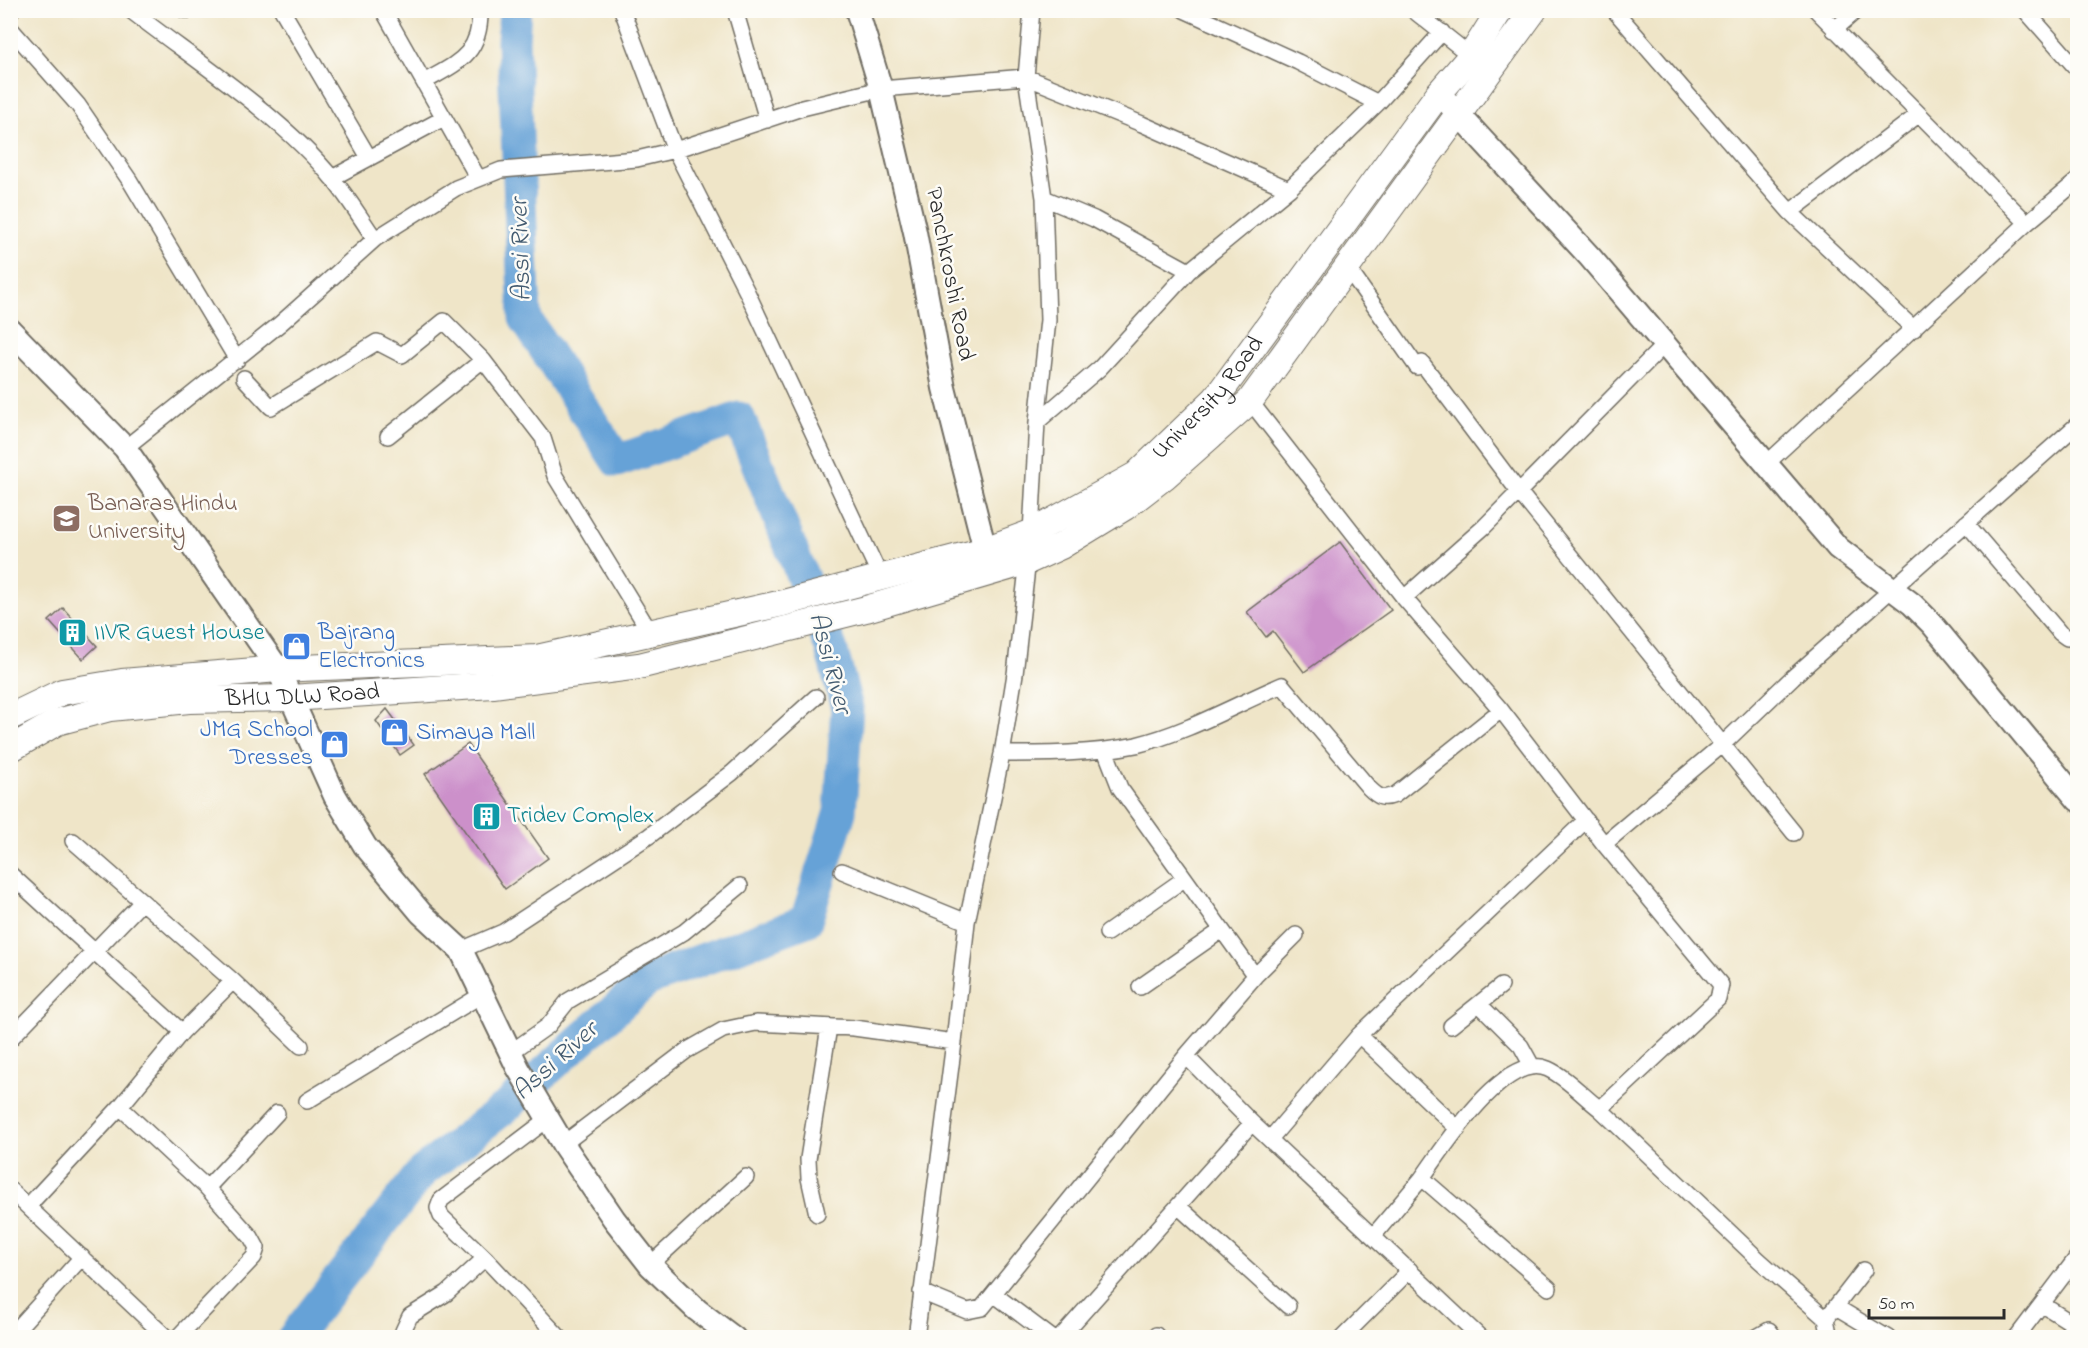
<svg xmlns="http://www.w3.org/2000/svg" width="2088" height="1348" font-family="'Indie Flower',sans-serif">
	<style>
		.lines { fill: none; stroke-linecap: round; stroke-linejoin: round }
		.river { stroke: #66a2d7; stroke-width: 33 }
		.building { fill: #cc90ca }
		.street-casing { stroke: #706c62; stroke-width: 18 }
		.secondary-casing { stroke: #706c62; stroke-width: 26 }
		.primary-casing { stroke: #706c62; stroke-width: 28 }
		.street { stroke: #fff; stroke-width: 15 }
		.secondary { stroke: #fff; stroke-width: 22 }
		.primary { stroke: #fff; stroke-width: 26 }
		.labels { text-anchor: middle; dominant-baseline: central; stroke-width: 5; stroke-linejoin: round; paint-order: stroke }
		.street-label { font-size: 24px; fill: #2b2b2b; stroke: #fdfcf7 }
		.education-label { font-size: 24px; fill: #785e54; stroke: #fdfcf7; text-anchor: start }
		.culture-label { font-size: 24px; fill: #0d838f; stroke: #fdfcf7; text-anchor: start }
		.shop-label { font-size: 24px; fill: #366cbe; stroke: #fdfcf7; text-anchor: start }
		.water-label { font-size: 26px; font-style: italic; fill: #435b70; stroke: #fdfcf7 }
	</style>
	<rect width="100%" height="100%" fill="#fdfcf7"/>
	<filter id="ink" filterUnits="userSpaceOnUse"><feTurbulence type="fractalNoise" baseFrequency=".0167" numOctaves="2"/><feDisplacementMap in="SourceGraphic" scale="12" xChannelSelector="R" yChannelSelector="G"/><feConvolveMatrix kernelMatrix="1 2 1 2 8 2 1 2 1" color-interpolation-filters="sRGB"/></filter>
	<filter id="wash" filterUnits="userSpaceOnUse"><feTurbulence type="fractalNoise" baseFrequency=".008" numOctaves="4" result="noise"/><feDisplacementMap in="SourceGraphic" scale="24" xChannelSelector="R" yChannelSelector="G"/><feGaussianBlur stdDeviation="1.35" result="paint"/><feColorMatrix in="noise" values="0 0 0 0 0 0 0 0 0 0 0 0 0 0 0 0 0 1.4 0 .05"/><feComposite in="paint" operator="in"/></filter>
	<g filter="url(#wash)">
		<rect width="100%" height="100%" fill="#efe5c8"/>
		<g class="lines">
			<!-- river -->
			<path class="river" d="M293,1338L422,1172L507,1106L648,980L806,921L840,812L847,708L831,648L739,418L617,461L525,318L513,41L515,10"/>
		</g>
		<g id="blocks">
			<!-- building -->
			<path class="building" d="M1340,542L1391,610L1304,672L1273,631L1266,637L1247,612Z
				M63,608L97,646L83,659L49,621Z
				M387,709L414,745L400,755L376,721Z
				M468,744L548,858L505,889L425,774Z"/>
		</g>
	</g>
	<g filter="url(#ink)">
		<use href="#blocks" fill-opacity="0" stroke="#706c62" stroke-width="1.5"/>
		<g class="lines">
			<defs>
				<path id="street" d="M130,10C193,59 283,117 332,178C348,197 361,219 375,239
					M184,10H195
					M282,10L368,156
					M383,10L478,178
					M622,10L675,150L747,292L880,576
					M735,10L767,120
					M1184,10L1298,62L1378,103
					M1413,10L1471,56
					M1614,10L1790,212L1914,329
					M1816,10L2027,223
					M2025,10L2078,70
					M10,12L12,10
					M10,28L78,105L130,181L237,360
					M1834,30L1857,10
					M424,82C457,63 481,55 480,10
					M332,178L444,118
					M1044,198L1094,219L1189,271
					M1790,212L1918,115
					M1347,267L1417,367
					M1422,363L1519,492L1794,833
					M244,378L271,407L377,342L402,355L444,321L483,360L543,438L555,476L650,632
					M1250,401L1404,598L1501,710L1604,844L1721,985L1718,999L1600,1109C1584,1097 1566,1077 1548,1069C1505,1050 1443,1149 1422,1178
					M1037,422L1100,368L1189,271L1289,189L1378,103L1442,32
					M388,436L483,360
					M125,448L281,323L375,239L456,188L501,170L637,159L675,150L802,108L881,89L1026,77L1142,124L1289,189
					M1765,465L2027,223L2078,180
					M1966,523L2060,633L2067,638L2078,634
					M1404,598L1484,527L1665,344
					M1105,750L1120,788L1255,976
					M1002,754C1047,754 1092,754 1136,745C1186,733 1235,705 1282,685L1369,788C1378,797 1383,800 1395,795L1501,710
					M73,841L233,981L301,1046
					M1604,844L1722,745L1793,677L2078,424
					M842,871L967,922
					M10,874L182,1032L120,1107L28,1206
					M1107,933L1184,879
					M461,950L503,932L649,836L732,773L816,697
					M1140,987L1222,930
					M1479,1004L1521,1046L1532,1066
					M1451,1026L1501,986
					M182,1032L233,981
					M1359,1035L1586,820
					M10,1039L141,903
					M511,1052L548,1026L568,1001L684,932L740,886
					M1186,1056L1252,1123L1481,1338
					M307,1101L483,994
					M120,1107L207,1188L251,1237L257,1248L254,1257L177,1338
					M1600,1109L1759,1260L1826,1319
					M548,1119L441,1200L438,1208L441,1216L485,1258L560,1338
					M1270,1139L1359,1035L1458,1129
					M563,1144L686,1051L723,1030L756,1023L854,1028L954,1042
					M207,1188L277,1113
					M10,1190L167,1338
					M1179,1207L1288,1306
					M817,1214L809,1178L808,1159L829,1027
					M1374,1235L1422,1178L1549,1288
					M650,1265L746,1177
					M921,1292L967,1311L982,1308L1186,1056L1255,976L1296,935
					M995,1295L1052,1338
					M2043,1305L2078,1327
					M1836,1307L1888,1338
					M1156,1335L1158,1338
					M10,1337L82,1257
					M407,1338L403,1331L410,1316L447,1293L485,1258
					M916,1338L954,1042L967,922L1002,754L1015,674L1031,533L1037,422L1048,320L1044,198L1026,77L1032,10
					M1060,1338L1252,1123
					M1342,1338L1410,1270
					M1755,1338L1769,1330L1775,1338
					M1830,1338L1826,1319L1864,1270
					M2016,1338L2078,1256
					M2064,1338L2074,1325"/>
				<path id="secondary" d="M857,10L881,89L915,232L944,388L985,550
					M1439,93L1590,257L1838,548L1912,604L1932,624L2078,800
					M10,330L125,448L278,669L335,796L365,846L421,913L461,950L518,1068L563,1144L614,1219L650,1265L697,1310L734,1338"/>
				<g id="primary">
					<path id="s1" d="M10,717L62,692L122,682L278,669L537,658L783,603L985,550L1031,533L1136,475L1216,398L1439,93L1471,56L1500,10"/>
					<path id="s2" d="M10,749L57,722L110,708L189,700L290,698L493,685L639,666L866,609L1026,562L1061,546L1125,507L1164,477L1250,401L1534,10"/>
				</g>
			</defs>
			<!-- street casing -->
			<use href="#street" class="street-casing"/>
			<!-- secondary casing -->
			<use href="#secondary" class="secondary-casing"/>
			<!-- primary casing -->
			<use href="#primary" class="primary-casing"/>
			<!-- street -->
			<use href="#street" class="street"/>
			<!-- secondary -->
			<use href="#secondary" class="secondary"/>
			<!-- primary -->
			<use href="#primary" class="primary"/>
		</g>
	</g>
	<!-- icons -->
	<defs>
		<symbol id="university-square" viewBox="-11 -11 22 22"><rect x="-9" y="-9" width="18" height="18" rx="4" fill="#8d6e63" stroke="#fdfcf7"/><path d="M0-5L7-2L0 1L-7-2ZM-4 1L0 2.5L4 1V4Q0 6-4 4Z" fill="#fff"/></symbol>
		<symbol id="building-square" viewBox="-11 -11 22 22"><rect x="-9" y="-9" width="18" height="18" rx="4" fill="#0f9aa8" stroke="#fdfcf7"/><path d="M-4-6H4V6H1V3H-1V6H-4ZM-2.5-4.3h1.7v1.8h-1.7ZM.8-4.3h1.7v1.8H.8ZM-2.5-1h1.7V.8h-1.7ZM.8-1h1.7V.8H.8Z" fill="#fff"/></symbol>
		<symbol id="shop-square" viewBox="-11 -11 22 22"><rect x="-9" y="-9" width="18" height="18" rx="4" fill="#3f7fe0" stroke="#fdfcf7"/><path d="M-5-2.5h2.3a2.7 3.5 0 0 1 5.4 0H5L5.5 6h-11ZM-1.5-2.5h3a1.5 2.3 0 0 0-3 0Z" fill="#fff"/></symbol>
	</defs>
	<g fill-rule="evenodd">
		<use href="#university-square" x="50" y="502" width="33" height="33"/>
		<use href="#building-square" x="56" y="616" width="33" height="33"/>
		<use href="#shop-square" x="280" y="630" width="33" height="33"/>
		<use href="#shop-square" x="378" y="716" width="33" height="33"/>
		<use href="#shop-square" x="318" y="728" width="33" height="33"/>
		<use href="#building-square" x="470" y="800" width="33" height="33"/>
	</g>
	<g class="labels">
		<!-- street labels -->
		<g class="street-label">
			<text transform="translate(949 274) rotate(79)">Panchkroshi Road</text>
			<text stroke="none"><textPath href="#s1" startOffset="1270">University Road</textPath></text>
			<text stroke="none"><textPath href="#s2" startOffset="302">BHU DLW Road</textPath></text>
		</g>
		<!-- education labels -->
		<g class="education-label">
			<text x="88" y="504">Banaras Hindu<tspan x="88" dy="28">University</tspan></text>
		</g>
		<!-- culture labels -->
		<g class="culture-label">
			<text x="94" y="633">IIVR Guest House</text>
			<text x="507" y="816">Tridev Complex</text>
		</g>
		<!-- shop labels -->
		<g class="shop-label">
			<text x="318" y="633">Bajrang<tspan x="318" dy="28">Electronics</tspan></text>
			<text x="313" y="730" text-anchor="end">JMG School<tspan x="313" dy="28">Dresses</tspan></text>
			<text x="416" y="733">Simaya Mall</text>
		</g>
		<!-- water labels -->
		<g class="water-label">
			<text transform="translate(522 250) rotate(-92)">Assi River</text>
			<text transform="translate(829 663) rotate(75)">Assi River</text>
			<text transform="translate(556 1062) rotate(-42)">Assi River</text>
		</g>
	</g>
	<!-- margin -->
	<rect width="2088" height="1348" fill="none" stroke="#fdfcf7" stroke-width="36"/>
	<!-- scale -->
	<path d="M1869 1309v9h135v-9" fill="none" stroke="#2b2b2b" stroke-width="3"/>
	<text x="1878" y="1309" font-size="18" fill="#2b2b2b" stroke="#fdfcf7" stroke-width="4.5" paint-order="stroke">50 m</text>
</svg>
